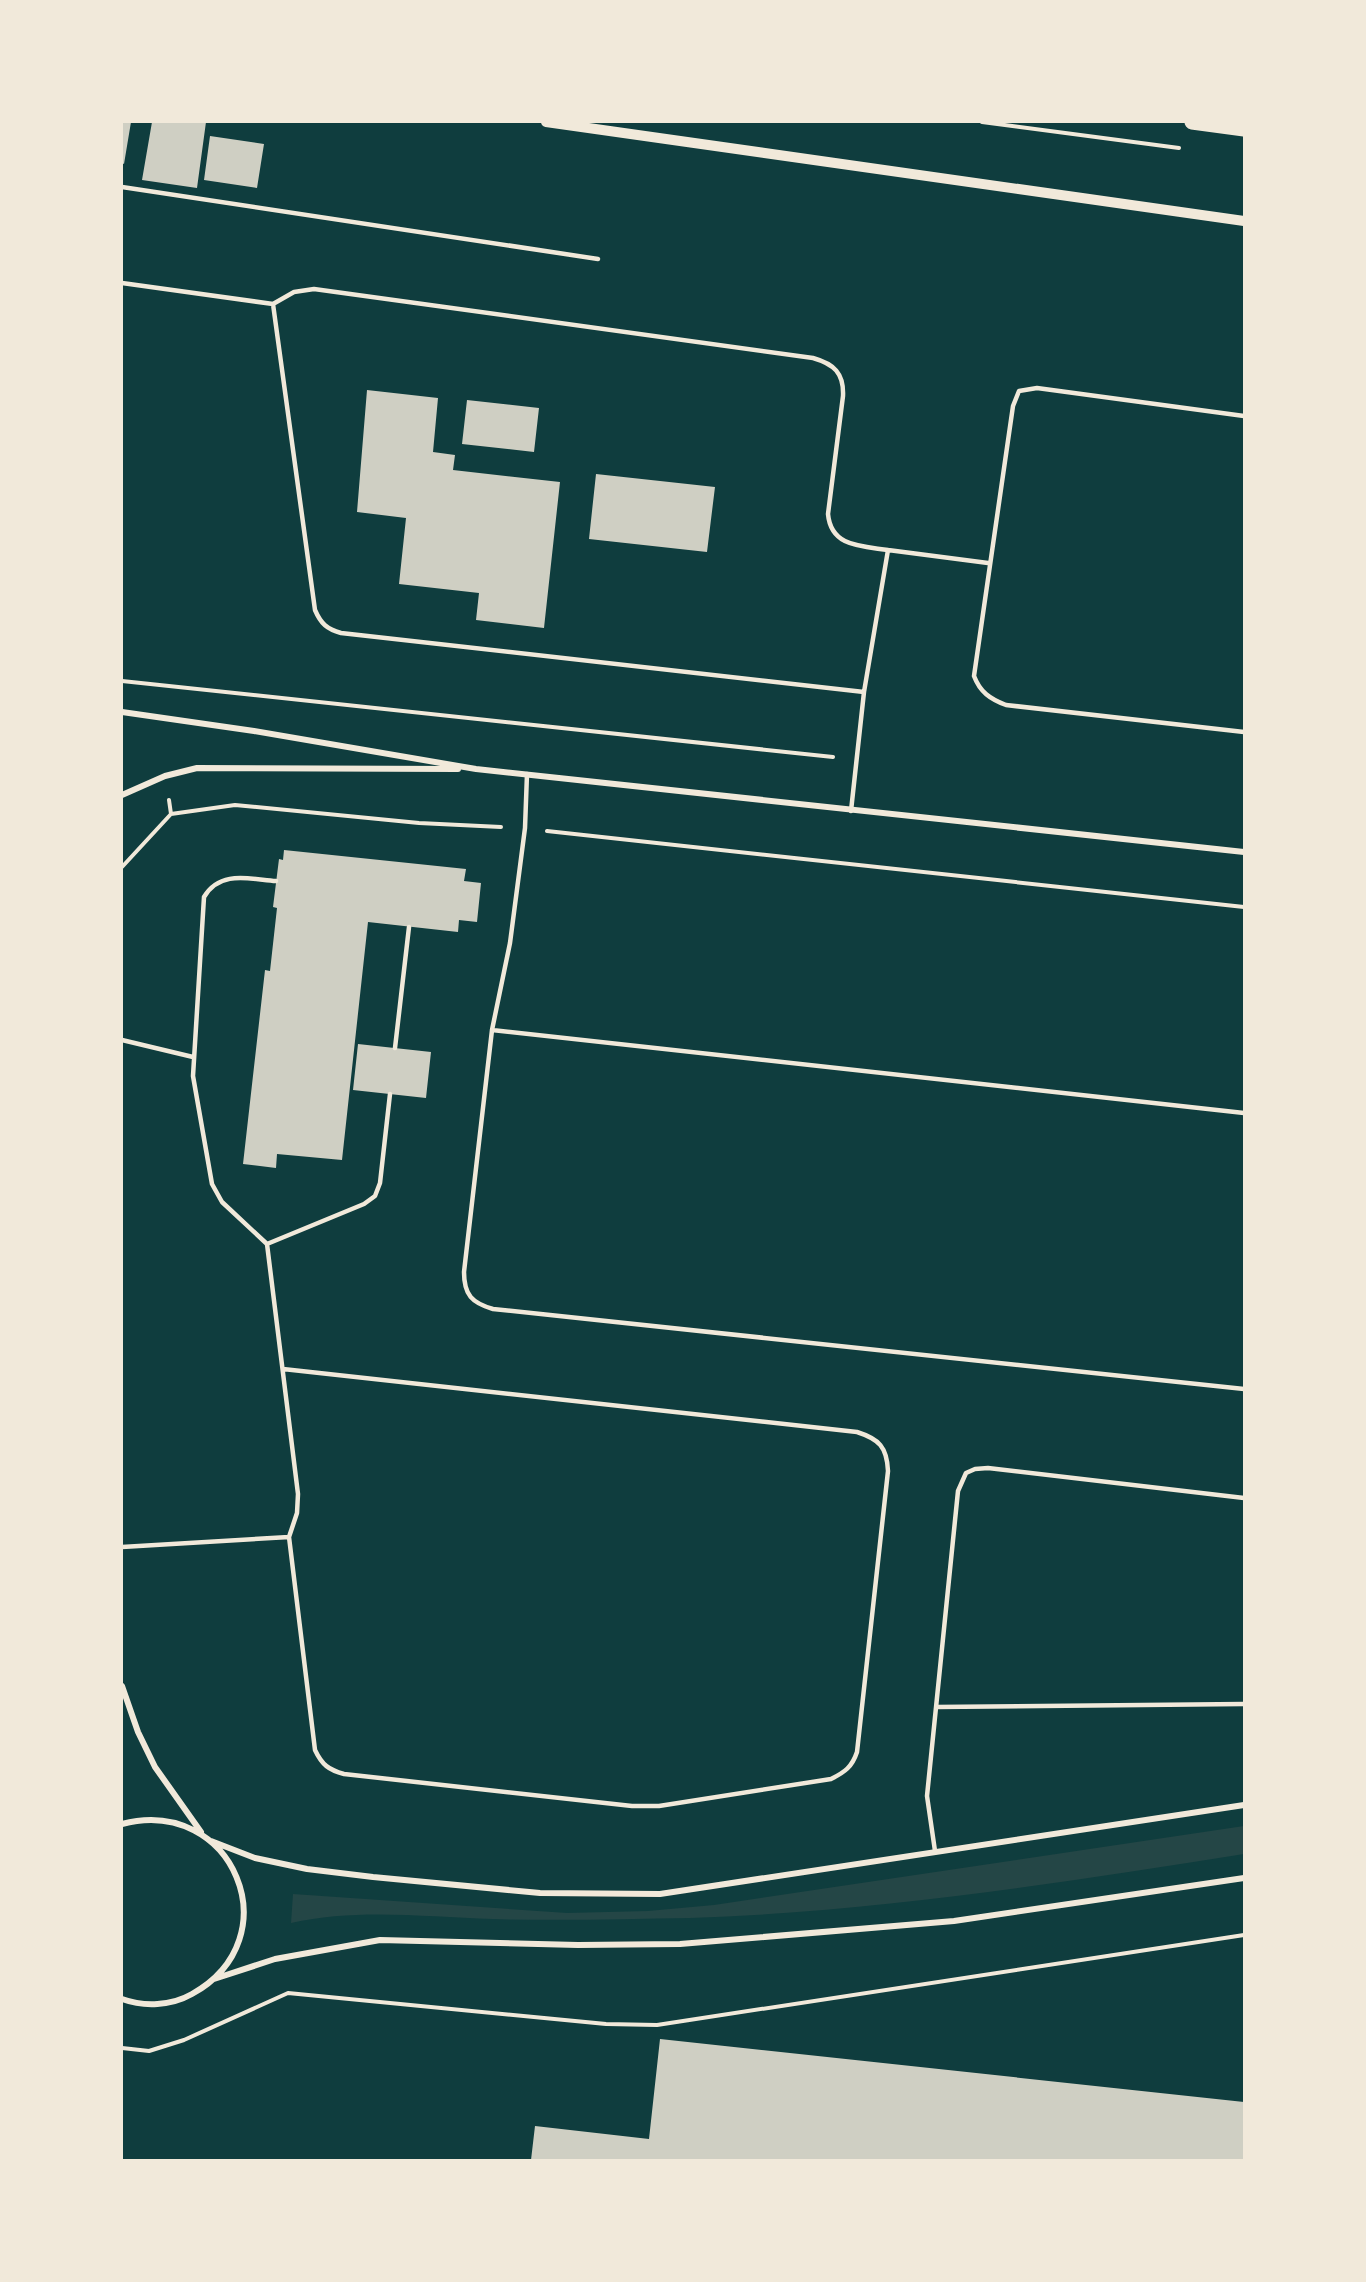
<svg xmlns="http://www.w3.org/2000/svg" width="1366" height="2282" font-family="'Roboto Condensed',sans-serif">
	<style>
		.green { fill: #244646 }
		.building { fill: #cfcfc3 }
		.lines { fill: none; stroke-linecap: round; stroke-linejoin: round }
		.path { stroke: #f1e9da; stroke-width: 4 }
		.service { stroke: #f1e9da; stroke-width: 4.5 }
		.minor { stroke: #f1e9da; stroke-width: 6 }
		.tertiary { stroke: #f1e9da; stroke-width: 10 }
		.primary { stroke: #f1e9da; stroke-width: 15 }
	</style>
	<rect width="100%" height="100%" fill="#0f3d3e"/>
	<!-- green -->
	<path class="green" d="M1244,1826V1854C1060,1883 877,1912 690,1918C624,1919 558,1921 493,1919C426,1917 357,1908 291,1923L293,1894L567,1913L648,1911L714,1905Z"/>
	<!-- building -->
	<path class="building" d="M122,122H131L124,164L122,163Z
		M152,122H206L197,188L142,180Z
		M210,136L264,144L257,188L204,180Z
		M367,390L438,398L433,452L455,455L453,470L560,482L544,628L476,620L479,593L399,584L406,518L357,512Z
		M467,400L539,408L534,452L462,444Z
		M596,474L715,487L707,552L589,539Z
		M284,850L466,869L464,881L481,883L477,922L459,920L458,932L368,922L342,1160L277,1154L276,1168L243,1164L265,970L270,971L277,908L273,907L279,859L283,860Z
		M358,1044L431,1052L426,1098L353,1090Z
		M660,2039L1244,2102V2160H531L535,2126L649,2139Z"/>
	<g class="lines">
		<!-- path -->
		<path class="path" d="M982,122L1179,148
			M122,681L833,757
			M171,814L235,805L419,823L501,827
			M547,831L1244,907
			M122,867L171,814L169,800
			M122,2048L149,2051L184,2040L288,1993L606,2024L657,2025L1244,1935"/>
		<!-- service -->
		<path class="service" d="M122,187L598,259
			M122,283L273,304
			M1244,416L1037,388L1019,391L1013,406L974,676C980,692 990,699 1006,705L1244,732
			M888,550L988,563
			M527,774L525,828L510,943L492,1030L464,1272C464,1295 472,1303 493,1309L1244,1389
			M851,811L864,692L888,550C861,546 831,547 828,514L843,396C844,373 834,364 813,358L314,289L294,292L273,304L315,610C321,624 327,629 341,633L864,692
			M276,881C249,879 220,870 204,897L193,1076L212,1184L222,1202L267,1244L298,1494L297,1513L289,1537L315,1750C322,1765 329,1770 344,1774L632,1806H659L831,1779C845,1772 852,1767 857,1752L888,1471C887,1447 879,1439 857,1432L283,1369
			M492,1030L1244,1113
			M122,1040L193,1057
			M395,1048L409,927
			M267,1244L364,1204L375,1196L380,1183L390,1094
			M122,1547L289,1537
			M936,1707L1244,1704
			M935,1851L927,1796L958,1491L966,1473L975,1469L988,1468L1244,1498"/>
		<!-- minor -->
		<path class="minor" d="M122,712L254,731L476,769L1244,852
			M122,795L165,776L197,768L458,769
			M122,1686L138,1732L155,1767L201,1832
			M122,1824C233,1795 293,1938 192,1994C171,2006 144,2007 122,1999
			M211,1841L255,1858L307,1869L373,1877L540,1893L660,1894L1244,1805
			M214,1979L275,1959L380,1940L578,1945L680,1944L954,1921L1244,1878"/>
		<!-- tertiary -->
		<path class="tertiary" d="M546,122L1244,221"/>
		<!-- primary -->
		<path class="primary" d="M1192,122L1244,129"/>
	</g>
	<!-- border -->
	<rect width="1366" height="2282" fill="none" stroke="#f1e9da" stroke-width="246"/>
</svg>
